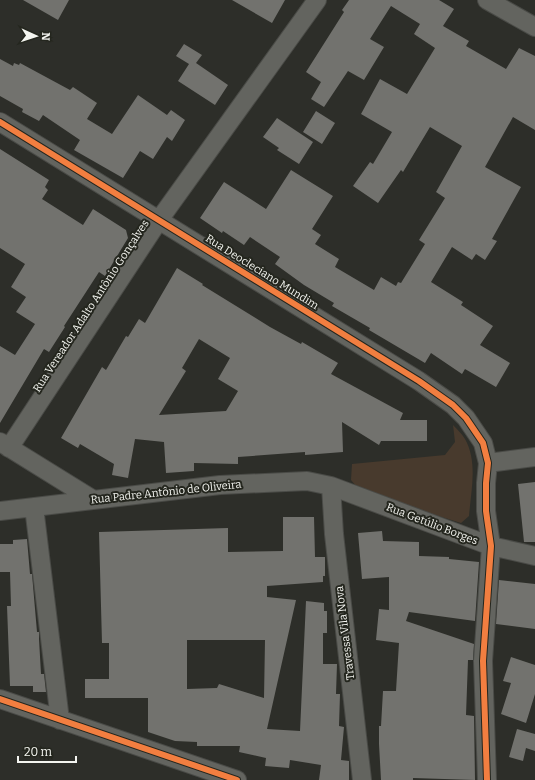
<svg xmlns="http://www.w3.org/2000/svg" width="535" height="780" font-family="Bitter,serif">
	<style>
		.green { fill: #483a2d }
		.building { fill: #72726e; fill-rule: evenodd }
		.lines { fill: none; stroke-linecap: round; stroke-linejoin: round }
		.street-casing { stroke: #4a4b47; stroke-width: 20 }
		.street { stroke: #63645f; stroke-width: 18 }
		.cycleway-casing { stroke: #24261e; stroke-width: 8 }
		.cycleway { stroke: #f27e40; stroke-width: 6 }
		.labels { text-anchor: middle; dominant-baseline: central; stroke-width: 4; stroke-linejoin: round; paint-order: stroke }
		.street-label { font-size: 11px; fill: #f4f5f0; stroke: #24261e }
	</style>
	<rect width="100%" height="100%" fill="#2d2e29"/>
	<!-- green -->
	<path class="green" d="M453,425C457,429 462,434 465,439C478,462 471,491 469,516L461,523L361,492L351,480L352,464L445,455L455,442Z"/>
	<!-- building -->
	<path class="building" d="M23,0H69L58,20Z
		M232,0H285L272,23Z
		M349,0H439L454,9L443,26L469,41L466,46L506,69L519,48L535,56V130L513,117L485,167L521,187L492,239L497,241L485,260L476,254L472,260L452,247L431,282L463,302L461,305L493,326L480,345L510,363L496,387L465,369L462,374L431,353L425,363L369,330L370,328L332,306L334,303L304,285L275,264L280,257L250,237L244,245L223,231L222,233L200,218L224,182L266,209L291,170L333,196L312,229L321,235L315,244L339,259L335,267L374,290L381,277L396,286L398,282L401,283L425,244L419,240L445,198L436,192L462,146L430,127L403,172L401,170L378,203L353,186L370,162L373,164L392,132L361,114L380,79L407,94L435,48L414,34L420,24L391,6L370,39L384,47L364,80L348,71L324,107L311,99L321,82L306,72L344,12L342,10Z
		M184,44L202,55L196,63L228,85L215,105L178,81L189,64L176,56Z
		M0,59L13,66L14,63L19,65L20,63L70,90L73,87L97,103L87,119L112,134L138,95L167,115L171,110L185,120L172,141L167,137L153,159L140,151L123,178L74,150L80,140L43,115L39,121L22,112L23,109L0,96Z
		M316,111L335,123L322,144L303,132Z
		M277,118L313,142L299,164L277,150L279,148L263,137Z
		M0,149L49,180L45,187L48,190L42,199L83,225L93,209L126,230L128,238L105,276L99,272L64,326L65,327L49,352L44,349L0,423V346L15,355L35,324L16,312L26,297L11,287L25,264L0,248Z
		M177,268L203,284L202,285L270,327L301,344L302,342L338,363L331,374L403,413L400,420H427V441H381L379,445L342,422L343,452L305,455V452L238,457V464L194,463V471L166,473L164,442L135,439L128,478L112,475L114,464L80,444L78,448L61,438L102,367L106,370L126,336L128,337L139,319L145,323ZM199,339L230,358L218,379L238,391L226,411L159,415L186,371L182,368Z
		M535,482V542H524L518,484Z
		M283,517H314L315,557H325V576H323V582L267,586V597L296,600L267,729L300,731L306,601L324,603V611H327V633H323V664H337L336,694H340L339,726L344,727L341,760L349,761V780H319L321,765L290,760L289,768L265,766L266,758L239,752L240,746H197V742L175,741L148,732V698H85V679H109V643H102L99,532L228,528V552L283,551ZM187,640H265L264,698L219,684L217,688L187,689Z
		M382,531L383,541L419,542V556L449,557V559L479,562L475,621L409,612L406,621L474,644L473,660H468L466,715L474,716L475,780L413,778V780H381L379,744V726H381L383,691H396L399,643L376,640L379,609L389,610V577L362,579L358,533Z
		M27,539L30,574H32L37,632H39V639L41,674H44L46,692H33V686H10L7,606H11L10,572H0V544H13V540Z
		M499,580L535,584V629L496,624Z
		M511,657L535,665V694L526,723L501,714L511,683L503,681Z
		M517,729L535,734V751L526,748L523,761L509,757Z"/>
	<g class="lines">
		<defs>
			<path id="street" d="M487,0L535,27
				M0,122L419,381L453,405L466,418L483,443L488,463L486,483V511L491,546L483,661L487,780
				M0,442L92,499
				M9,448L159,220L317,0
				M488,463L535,457
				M331,486L334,534L362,780
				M34,507L60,720
				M0,511L220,485L307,481L331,486L491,546L535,556
				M0,699L237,780"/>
		</defs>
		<!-- street casing -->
		<use href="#street" class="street-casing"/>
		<!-- street -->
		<use href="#street" class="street"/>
		<defs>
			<path id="cycleway" d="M0,122L419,381L453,405L466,418L483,443L488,463L486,483V511L491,546L483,661L487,780
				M0,699L237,780"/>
		</defs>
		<!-- cycleway casing -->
		<use href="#cycleway" class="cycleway-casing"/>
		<!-- cycleway -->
		<use href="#cycleway" class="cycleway"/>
	</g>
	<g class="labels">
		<!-- street labels -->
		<g class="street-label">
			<text transform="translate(262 272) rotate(32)">Rua Deocleciano Mundim</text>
			<text transform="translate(91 306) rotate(-57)">Rua Vereador Adalto Antônio Gonçalves</text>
			<text transform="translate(166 492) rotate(-6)">Rua Padre Antônio de Oliveira</text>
			<text transform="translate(432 524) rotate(21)">Rua Getúlio Borges</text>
			<text transform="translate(345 633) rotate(-97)">Travessa Vila Nova</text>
		</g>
	</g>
	<!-- north arrow -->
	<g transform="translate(36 36) rotate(93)" stroke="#24261e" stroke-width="3" paint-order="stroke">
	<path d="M0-3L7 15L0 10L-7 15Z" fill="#f4f5f0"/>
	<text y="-6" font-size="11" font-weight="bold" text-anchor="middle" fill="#f4f5f0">N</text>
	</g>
	<!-- scale -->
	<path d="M18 756v6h58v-6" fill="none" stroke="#f4f5f0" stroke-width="2"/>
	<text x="24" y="756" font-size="12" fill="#f4f5f0" stroke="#24261e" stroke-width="3" paint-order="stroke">20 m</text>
</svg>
